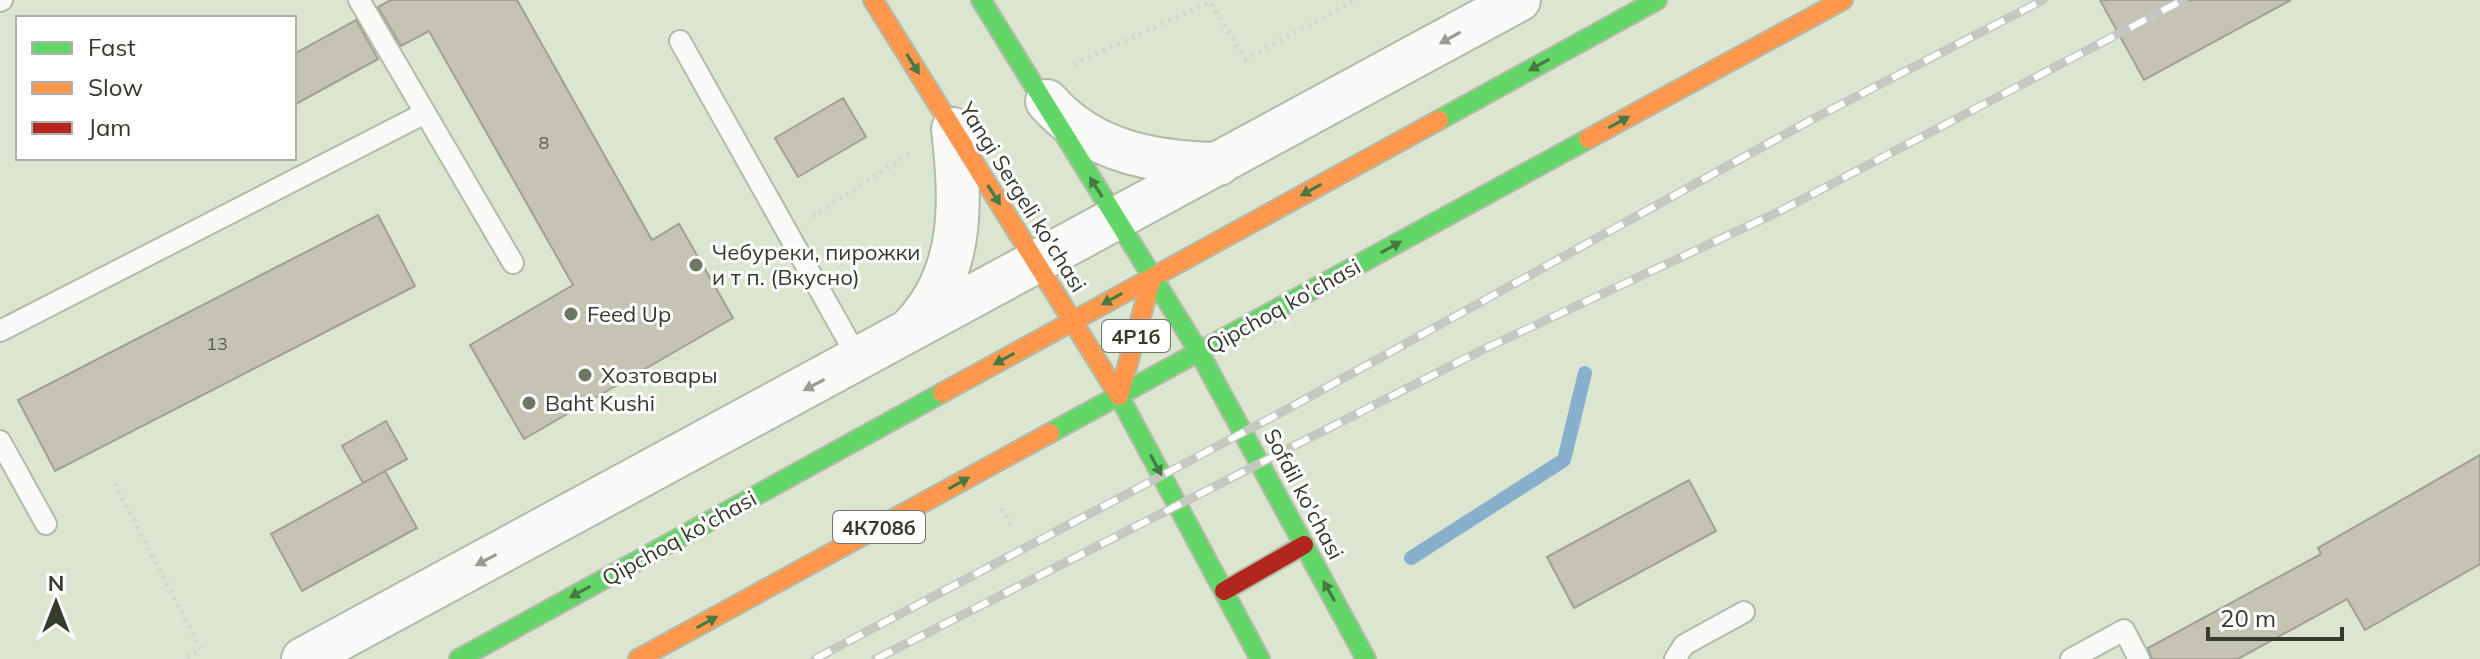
<svg xmlns="http://www.w3.org/2000/svg" width="2480" height="659" font-family="Mulish,sans-serif">
	<style>
		.lines { fill: none; stroke-linecap: round; stroke-linejoin: round }
		.stream { stroke: #87b0cc; stroke-width: 14 }
		.building { fill: #c5c3b4; stroke: #a1a091; stroke-width: 2 }
		.lane-casing { stroke: #b2baa8; stroke-width: 24 }
		.street-casing { stroke: #b2baa8; stroke-width: 46 }
		.fast-casing { stroke: #b2baa8; stroke-width: 22 }
		.slow-casing { stroke: #b2baa8; stroke-width: 22 }
		.jam-casing { stroke: #b2baa8; stroke-width: 22 }
		.path { stroke: #d0d2cc; stroke-width: 5; stroke-dasharray: 2 6; stroke-linecap: butt }
		.lane { stroke: #fafbf8; stroke-width: 20 }
		.street { stroke: #fafbf8; stroke-width: 42 }
		.fast { stroke: #63d668; stroke-width: 18 }
		.slow { stroke: #ff974d; stroke-width: 18 }
		.jam { stroke: #b3261e; stroke-width: 18 }
		.rail-casing { stroke: #c5c7c1; stroke-width: 9 }
		.rail { stroke: #fff; stroke-width: 6; stroke-dasharray: 18; stroke-linecap: butt }
		.oneway { fill: #979b92 }
		.oneway2 { fill: #477943 }
		.poi-dot { fill: #6e7664; stroke: #fff; stroke-width: 3 }
		.labels { text-anchor: middle; dominant-baseline: central; stroke-width: 6; stroke-linejoin: round; paint-order: stroke }
		.number-label { font-size: 18px; fill: #585d4d }
		.shield { fill: #fff; stroke: #71766b; stroke-width: 2 }
		.shield-label { font-size: 20px; font-weight: bold; fill: #343b2b }
		.street-label { font-size: 22px; fill: #343b2b; stroke: #fff }
		.poi-label { font-size: 22px; fill: #343b2b; stroke: #fff; text-anchor: start }
	</style>
	<rect width="100%" height="100%" fill="#dbe5cf"/>
	<g class="lines">
		<!-- stream -->
		<path class="stream" d="M1411,558L1564,460L1585,373"/>
	</g>
	<!-- building -->
	<path class="building" d="M391,0H517L652,240L679,224L733,318L524,439L470,345L573,285L429,31L401,46L378,7Z
		M2100,0H2291L2144,80Z
		M356,20L378,59L294,105V54Z
		M843,98L866,137L798,177L775,138Z
		M378,215L415,286L55,471L18,400Z
		M386,421L407,459L363,483L342,446Z
		M2480,455V564L2365,630L2347,599L2238,659H2152L2148,648L2321,554L2318,548Z
		M385,471L417,528L302,591L271,534Z
		M1689,480L1716,531L1574,608L1547,557Z"/>
	<g class="lines">
		<defs>
			<path id="lane" d="M359,0L513,263
				M0,1L2,0
				M680,41L859,360
				M0,331L425,113
				M0,441L46,524
				M1675,659L1684,645L1744,612
				M2071,659L2124,630L2139,659"/>
			<path id="street" d="M1047,101C1091,152 1155,163 1219,164
				M913,326C965,271 961,200 953,129
				M303,659L1519,0"/>
			<path id="fast" d="M981,0L1199,352
				M1439,120L1657,0
				M1199,352L1366,659
				M1119,396L1260,659
				M1050,433L1588,139
				M459,659L942,393"/>
			<path id="slow" d="M873,0L1119,396
				M1588,139L1843,0
				M942,393L1439,120
				M1119,396L1152,277
				M638,659L1050,433"/>
			<path id="jam" d="M1224,591L1304,545"/>
		</defs>
		<!-- lane casing -->
		<use href="#lane" class="lane-casing"/>
		<!-- street casing -->
		<use href="#street" class="street-casing"/>
		<!-- fast casing -->
		<use href="#fast" class="fast-casing"/>
		<!-- slow casing -->
		<use href="#slow" class="slow-casing"/>
		<!-- jam casing -->
		<use href="#jam" class="jam-casing"/>
		<!-- path -->
		<path class="path" d="M1074,64L1210,2L1245,59L1356,0
			M813,216L912,152
			M115,484L201,649L183,659
			M1002,509L1011,525"/>
		<!-- lane -->
		<use href="#lane" class="lane"/>
		<!-- street -->
		<use href="#street" class="street"/>
		<!-- fast -->
		<use href="#fast" class="fast"/>
		<!-- slow -->
		<use href="#slow" class="slow"/>
		<!-- jam -->
		<use href="#jam" class="jam"/>
		<defs>
			<path id="rail" d="M815,659L1280,413L1809,121L2043,0
				M876,659L1484,349L1778,212L2183,0"/>
		</defs>
		<!-- rail casing -->
		<use href="#rail" class="rail-casing"/>
		<!-- rail -->
		<use href="#rail" class="rail"/>
	</g>
	<!-- one-way arrows -->
	<defs><path id="oneway-solid" d="M-6-.8H1V-3.2L6.5 0L1 3.2V.8H-6Z" transform="scale(2)"/></defs>
	<g class="oneway">
		<use href="#oneway-solid" transform="translate(1450 38) rotate(151)"/>
		<use href="#oneway-solid" transform="translate(814 385) rotate(152)"/>
		<use href="#oneway-solid" transform="translate(486 560) rotate(152)"/>
	</g>
	<g class="oneway2">
		<use href="#oneway-solid" transform="translate(913 64) rotate(58)"/>
		<use href="#oneway-solid" transform="translate(1539 65) rotate(151)"/>
		<use href="#oneway-solid" transform="translate(1619 122) rotate(-29)"/>
		<use href="#oneway-solid" transform="translate(1096 187) rotate(-122)"/>
		<use href="#oneway-solid" transform="translate(1311 190) rotate(151)"/>
		<use href="#oneway-solid" transform="translate(994 195) rotate(58)"/>
		<use href="#oneway-solid" transform="translate(1391 247) rotate(-29)"/>
		<use href="#oneway-solid" transform="translate(1112 299) rotate(151)"/>
		<use href="#oneway-solid" transform="translate(1004 359) rotate(151)"/>
		<use href="#oneway-solid" transform="translate(1156 465) rotate(62)"/>
		<use href="#oneway-solid" transform="translate(959 483) rotate(-29)"/>
		<use href="#oneway-solid" transform="translate(1329 591) rotate(-119)"/>
		<use href="#oneway-solid" transform="translate(580 592) rotate(151)"/>
		<use href="#oneway-solid" transform="translate(707 622) rotate(-29)"/>
	</g>
	<!-- markers -->
	<g class="poi-dot">
		<circle cx="696" cy="265" r="8"/>
		<circle cx="571" cy="314" r="8"/>
		<circle cx="585" cy="375" r="8"/>
		<circle cx="529" cy="403" r="8"/>
	</g>
	<g class="labels">
		<!-- number labels -->
		<g class="number-label">
			<text x="544" y="142">8</text>
			<text x="217" y="343">13</text>
		</g>
		<!-- shield labels -->
		<g class="shield">
			<rect x="1102" y="320" width="68" height="32" rx="6"/>
			<rect x="833" y="511" width="92" height="32" rx="6"/>
		</g>
		<g class="shield-label">
			<text x="1136" y="336">4Р1б</text>
			<text x="879" y="527">4К708б</text>
		</g>
		<!-- street labels -->
		<g class="street-label">
			<text transform="translate(1023 197) rotate(58)">Yangi Sergeli ko'chasi</text>
			<text transform="translate(1283 306) rotate(-29)">Qipchoq ko'chasi</text>
			<text transform="translate(1304 494) rotate(62)">Sofdil ko'chasi</text>
			<text transform="translate(679 538) rotate(-29)">Qipchoq ko'chasi</text>
		</g>
		<!-- poi labels -->
		<g class="poi-label">
			<text x="712" y="252">Чебуреки, пирожки<tspan x="712" dy="25">и т п. (Вкусно)</tspan></text>
			<text x="587" y="314">Feed Up</text>
			<text x="601" y="375">Хозтовары</text>
			<text x="545" y="403">Baht Kushi</text>
		</g>
	</g>
	<!-- legend -->
	<rect x="16" y="16" width="280" height="144" fill="#ffffff" stroke="#aeb1aa" stroke-width="2"/>
	<rect x="32" y="42" width="40" height="12" fill="#63d668" stroke="#aeb1aa" stroke-width="2"/>
	<text x="88" y="56" font-size="24" fill="#343b2b">Fast</text>
	<rect x="32" y="82" width="40" height="12" fill="#ff974d" stroke="#aeb1aa" stroke-width="2"/>
	<text x="88" y="96" font-size="24" fill="#343b2b">Slow</text>
	<rect x="32" y="122" width="40" height="12" fill="#b3261e" stroke="#aeb1aa" stroke-width="2"/>
	<text x="88" y="136" font-size="24" fill="#343b2b">Jam</text>
	<!-- north arrow -->
	<g transform="translate(56 603)" stroke="#ffffff" stroke-width="6" paint-order="stroke">
	<path d="M0-6L14 30L0 20L-14 30Z" fill="#343b2b"/>
	<text y="-12" font-size="22" font-weight="bold" text-anchor="middle" fill="#343b2b">N</text>
	</g>
	<!-- scale -->
	<path d="M2208 627v12h134v-12" fill="none" stroke="#343b2b" stroke-width="4"/>
	<text x="2220" y="627" font-size="24" fill="#343b2b" stroke="#ffffff" stroke-width="6" paint-order="stroke">20 m</text>
</svg>
